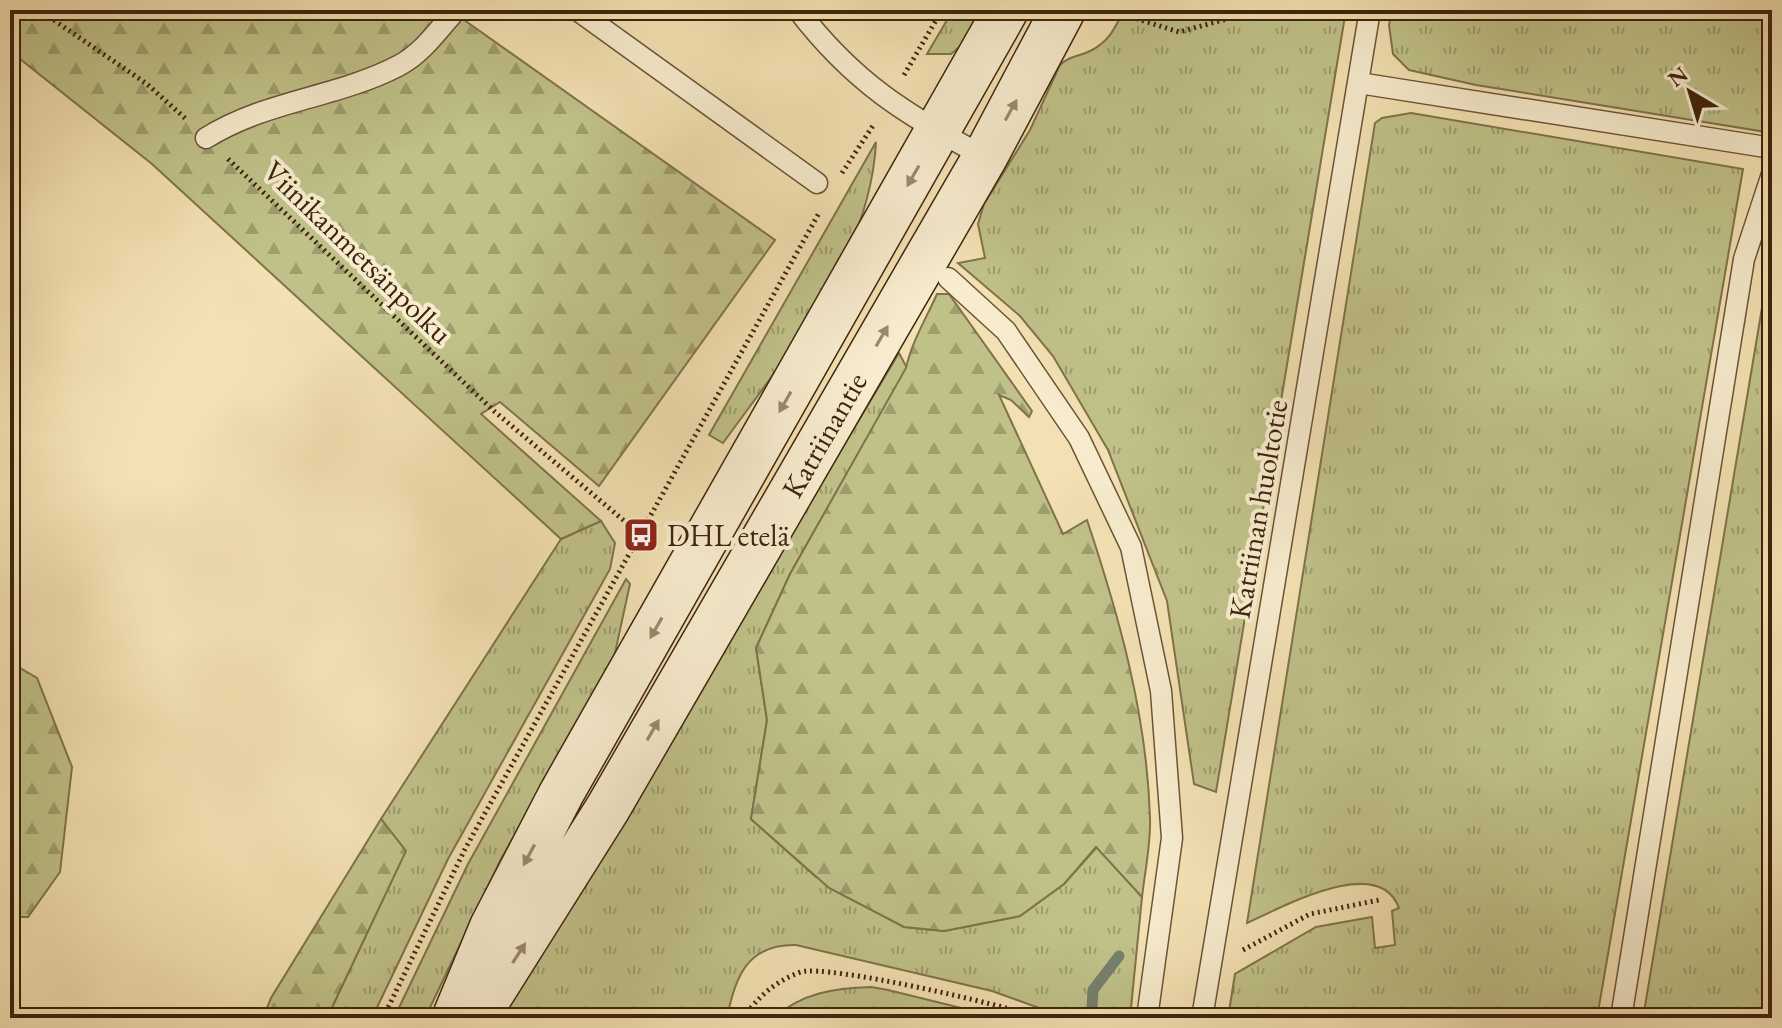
<svg xmlns="http://www.w3.org/2000/svg" width="1782" height="1028" font-family="'EB Garamond',serif">
	<style>
		.grass { fill: url(#grass-tufts); stroke: #80724b; stroke-width: 2 }
		.forest { fill: url(#forest-firs); stroke: #80724b; stroke-width: 2 }
		.lines { fill: none; stroke-linecap: round; stroke-linejoin: round }
		.stream { stroke: #76806e; stroke-width: 11 }
		.service-casing { stroke: #6c5336; stroke-width: 23 }
		.secondary-casing { stroke: #3f240d; stroke-width: 47 }
		.path { stroke: #3f240d; stroke-width: 5; stroke-dasharray: 2 4; stroke-linecap: butt }
		.service { stroke: #f7ecce; stroke-width: 20 }
		.secondary { stroke: #f7ecce; stroke-width: 44 }
		.oneway { fill: #9b886e }
		.labels { text-anchor: middle; dominant-baseline: central; stroke-width: 8; stroke-linejoin: round; paint-order: stroke }
		.street-label { font-size: 30px; fill: #3f240d; stroke: #f7ecce }
		.poi-label { font-size: 30px; fill: #3f240d; stroke: #f7ecce; text-anchor: start }
	</style>
	<defs>
		<pattern id="grass-tufts" width="24" height="20" patternUnits="userSpaceOnUse" patternTransform="scale(2)"><rect width="24" height="20" fill="#c0c189"/><path d="M3 7l-1-3M5 7V3M7 7l1-3M15 17l-1-3M17 17v-4M19 17l1-3" fill="none" stroke="#9d9d6e"/></pattern>
		<pattern id="forest-firs" width="22" height="20" patternUnits="userSpaceOnUse" patternTransform="scale(2)"><rect width="22" height="20" fill="#c0c189"/><path d="M5 1l3.5 6h-7zM16 11l3.5 6h-7z" fill="#9d9d6e"/></pattern>
	</defs>
	<rect width="100%" height="100%" fill="#f3e1b3"/>
	<filter id="stains"><feTurbulence type="fractalNoise" baseFrequency=".0025" numOctaves="4"/><feColorMatrix values="0 0 0 0 .2 0 0 0 0 .09 0 0 0 0 .02 0 0 0 .5 -.17"/></filter>
	<radialGradient id="worn" r=".72"><stop offset=".6" stop-color="#630" stop-opacity="0"/><stop offset="1" stop-color="#630" stop-opacity=".3"/></radialGradient>
	<!-- grass -->
	<path class="grass" d="M953,10L981,12L963,44L951,54H927Z
		M1124,10H1346L1216,792L1194,784L1167,601L1108,450L1053,356L1020,316L958,263L985,258L978,224L984,204L1030,130L1060,65C1070,55 1079,57 1090,51C1109,42 1115,28 1124,10Z
		M1392,10H1772V133L1476,85L1409,70L1393,54L1389,25Z
		M1411,113L1743,169L1597,1018H1228L1235,974L1316,927L1372,917L1375,948L1395,945L1392,911L1399,908C1379,853 1283,907 1247,923L1375,123L1382,118Z
		M876,142C870,258 788,353 723,443L709,435Z
		M1772,257V1018H1643L1770,260Z
		M899,353L907,368L790,574L756,648L767,720L751,819L816,877L904,927L944,931L1020,916L1064,884L1097,847L1142,897L1130,1018H1067L992,991L796,945C748,944 735,976 727,1018H502Z
		M601,521L615,543L610,569L448,859L372,1018H327L405,852L381,819L561,539Z
		M626,579L630,584L613,662L501,859L425,1018H394L468,864Z
		M871,987L888,990L1002,1018H774C801,993 835,988 871,987Z"/>
	<!-- forest -->
	<path class="forest" d="M10,10H450L775,240L599,486L500,402L481,414L601,521L561,539L152,164L10,51Z
		M937,294H949L1032,411L1029,417L1011,400L999,395L1063,534L1087,520C1119,616 1147,715 1150,818C1151,843 1145,871 1142,897L1096,847L1064,884L1020,916L944,931L904,927L829,888L751,819L767,720L756,648L790,574L906,368C912,341 926,319 937,294Z
		M10,662L37,678L72,767L60,872L28,917H10Z
		M381,819L406,851L327,1018H263L271,998Z"/>
	<g class="lines">
		<!-- stream -->
		<path class="stream" d="M1092,1008L1093,990L1119,956"/>
		<defs>
			<path id="service" d="M577,10L817,183
				M798,10C853,82 906,115 985,157
				M1359,83L1772,148
				M206,138C267,100 336,98 398,66C422,54 439,29 456,10
				M948,278L1006,331L1079,438L1131,547L1161,691L1172,838L1147,1018
				M1202,1018L1370,10
				M1621,1018L1744,259L1772,174"/>
			<path id="secondary" d="M456,1014L492,927L561,794L1006,10
				M476,1018L608,808L985,157L1063,10"/>
		</defs>
		<!-- service casing -->
		<use href="#service" class="service-casing"/>
		<!-- secondary casing -->
		<use href="#secondary" class="secondary-casing"/>
		<!-- path -->
		<path class="path" d="M39,10L147,84L186,119
			M1105,16L1109,10L1179,32L1234,17L1239,10
			M904,75L942,10
			M228,159L494,411L641,535
			M842,173L874,124
			M1243,950L1310,914L1379,900
			M383,1018L465,849L819,213
			M744,1018C756,998 777,980 801,972C827,964 1006,1005 1038,1018"/>
		<!-- service -->
		<use href="#service" class="service"/>
		<!-- secondary -->
		<use href="#secondary" class="secondary"/>
	</g>
	<!-- one-way arrows -->
	<defs><path id="oneway-solid" d="M-6-.8H1V-3.2L6.5 0L1 3.2V.8H-6Z" transform="scale(2)"/></defs>
	<g class="oneway">
		<use href="#oneway-solid" transform="translate(1011 110) rotate(-61)"/>
		<use href="#oneway-solid" transform="translate(913 176) rotate(120)"/>
		<use href="#oneway-solid" transform="translate(882 336) rotate(-60)"/>
		<use href="#oneway-solid" transform="translate(785 402) rotate(120)"/>
		<use href="#oneway-solid" transform="translate(656 628) rotate(120)"/>
		<use href="#oneway-solid" transform="translate(653 730) rotate(-60)"/>
		<use href="#oneway-solid" transform="translate(529 855) rotate(118)"/>
		<use href="#oneway-solid" transform="translate(519 953) rotate(-57)"/>
	</g>
	<!-- icons -->
	<defs>
		<symbol id="bus-square" viewBox="-11 -11 22 22"><rect x="-9" y="-9" width="18" height="18" rx="4" fill="#8f2418" stroke="#f7ecce"/><path d="M-5-6H5V4H4V6H2V4H-2V6H-4V4H-5ZM-3.5-4V0h7V-4ZM-3.5 1.2v1.5H-2V1.2ZM2 1.2v1.5H3.5V1.2Z" fill="#fff"/></symbol>
	</defs>
	<g fill-rule="evenodd">
		<use href="#bus-square" x="621" y="515" width="40" height="40"/>
	</g>
	<g class="labels">
		<!-- street labels -->
		<g class="street-label">
			<text transform="translate(358 252) rotate(44)">Viinikanmetsänpolku</text>
			<text transform="translate(824 435) rotate(-60)">Katriinantie</text>
			<text transform="translate(1258 509) rotate(-80)">Katriinan huoltotie</text>
		</g>
		<!-- poi labels -->
		<g class="poi-label">
			<text x="667" y="535">DHL etelä</text>
		</g>
	</g>
	<!-- margin -->
	<rect width="1782" height="1028" fill="none" stroke="#f3e1b3" stroke-width="40"/>
	<rect x="12" y="12" width="1758" height="1004" fill="none" stroke="#3f240d" stroke-width="4"/>
	<rect x="20" y="20" width="1742" height="988" fill="none" stroke="#3f240d" stroke-width="2"/>
	<!-- north arrow -->
	<g transform="translate(1690 92) rotate(322)" stroke="#f7ecce" stroke-width="6" paint-order="stroke">
	<path d="M0-6L14 30L0 20L-14 30Z" fill="#3f240d"/>
	<text y="-12" font-size="22" font-weight="bold" text-anchor="middle" fill="#3f240d">N</text>
	</g>
	<rect width="100%" height="100%" filter="url(#stains)"/>
	<rect width="100%" height="100%" fill="url(#worn)"/>
</svg>
